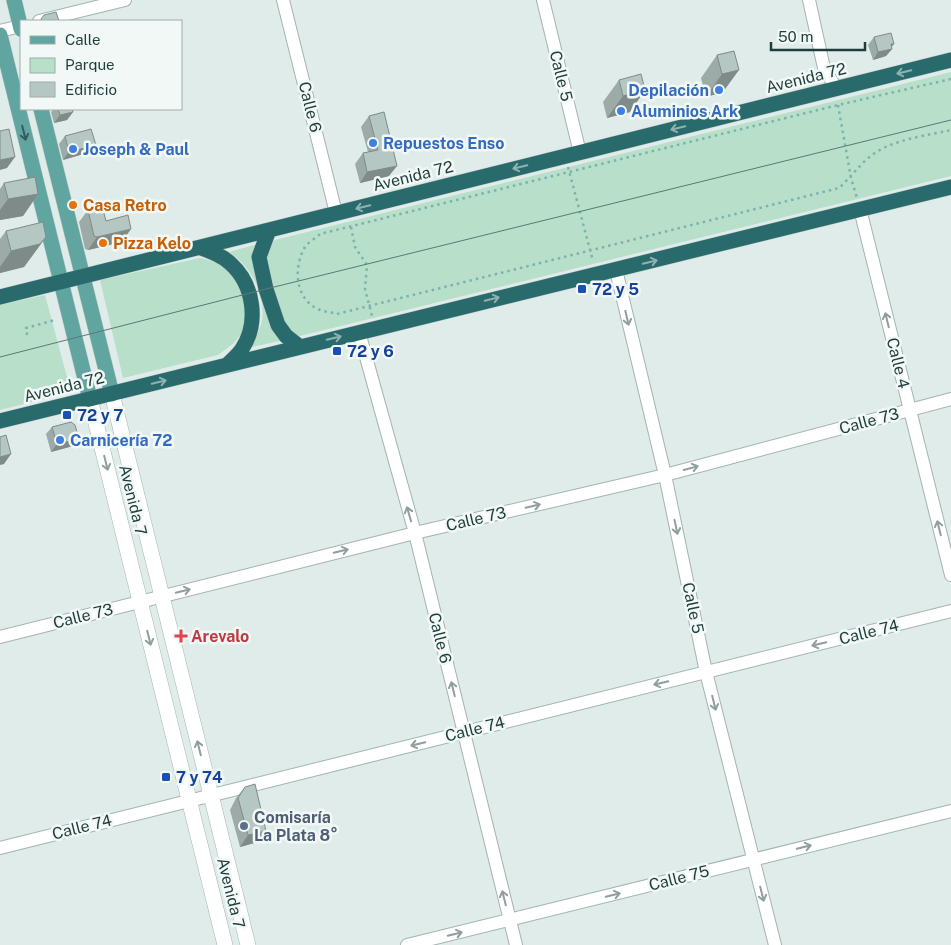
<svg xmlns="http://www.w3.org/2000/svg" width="951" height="945" font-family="'Public Sans',sans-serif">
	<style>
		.green { fill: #b7dfca }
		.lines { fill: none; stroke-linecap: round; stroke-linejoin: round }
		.street-casing { stroke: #a2b4b2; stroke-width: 14 }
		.secondary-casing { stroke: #9db9b4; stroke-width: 16 }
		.primary-casing { stroke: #c0c9c8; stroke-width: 16 }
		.highway-casing { stroke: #c0c9c8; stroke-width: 16 }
		.path { stroke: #7eb2ac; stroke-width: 2.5; stroke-dasharray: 2.5 4; stroke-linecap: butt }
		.street { stroke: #fff; stroke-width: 12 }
		.secondary { stroke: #fff; stroke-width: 15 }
		.primary { stroke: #61a5a1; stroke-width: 15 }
		.highway { stroke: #296b6c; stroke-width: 15 }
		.tram { stroke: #5a7977; stroke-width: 1 }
		.wall { fill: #9caba8 }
		.shaded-wall { fill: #7f8b88 }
		.building { fill: #b5c7c3; stroke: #7f8b88 }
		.oneway { stroke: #8db2b1 }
		.oneway2 { stroke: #335c5a }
		.oneway3 { stroke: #8f9e9e }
		.shop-dot { fill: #3f7fe0; stroke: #f1f8f6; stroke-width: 2 }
		.food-dot { fill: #e8710a; stroke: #f1f8f6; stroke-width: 2 }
		.transit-dot { fill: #1a4fb4; stroke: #f1f8f6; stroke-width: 2 }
		.health-dot { fill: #e0444e; stroke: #f1f8f6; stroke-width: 2 }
		.service-dot { fill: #5c6f8a; stroke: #f1f8f6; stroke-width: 2 }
		.labels { text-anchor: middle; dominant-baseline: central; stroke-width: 5; stroke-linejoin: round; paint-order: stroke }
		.street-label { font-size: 16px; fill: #1f3d3c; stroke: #f1f8f6 }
		.shop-label { font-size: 16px; font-weight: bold; fill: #366cbe; stroke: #f1f8f6; text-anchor: start }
		.food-label { font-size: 16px; font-weight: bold; fill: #c56008; stroke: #f1f8f6; text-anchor: start }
		.transit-label { font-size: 16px; font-weight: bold; fill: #164399; stroke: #f1f8f6; text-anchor: start }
		.health-label { font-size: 16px; font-weight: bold; fill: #be3a42; stroke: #f1f8f6; text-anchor: start }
		.service-label { font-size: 16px; font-weight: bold; fill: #4e5e75; stroke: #f1f8f6; text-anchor: start }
	</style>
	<rect width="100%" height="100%" fill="#e0ece9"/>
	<!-- green -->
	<path class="green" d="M951,72V176L300,336L289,332L282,325L265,258L269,247L275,240Z
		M258,244L254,263L272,330L280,341L252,347C255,339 260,329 262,321C266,294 251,266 229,252Z
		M200,258L212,261L223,266L241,287L247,316L243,331L234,343L218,355L123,378L100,280Z
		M45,295L71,392L0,410V305Z"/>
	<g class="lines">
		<defs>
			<path id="street" d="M283,0L336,213
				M543,0L580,153
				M809,0L824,68L836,88
				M39,21L125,0
				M0,31L21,26
				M860,209L951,575
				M616,270L665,475L706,672L775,945
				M359,332L415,533L516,945
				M0,637L415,533L665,475L951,399
				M0,848L951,611
				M407,945L951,811"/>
			<path id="secondary" d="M112,394L248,945
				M90,399L225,945"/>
			<path id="primary" d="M14,0L21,29
				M0,35L90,399
				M41,109L112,394"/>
			<path id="highway" d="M269,230L259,257L266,289L278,325L286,336L300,347
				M201,248C212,252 223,256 231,264C254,285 259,323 242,349C238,355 233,359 228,364
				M0,297L951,60
				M0,421L951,187"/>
		</defs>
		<!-- street casing -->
		<use href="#street" class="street-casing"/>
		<!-- secondary casing -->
		<use href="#secondary" class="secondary-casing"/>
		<!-- primary casing -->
		<use href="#primary" class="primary-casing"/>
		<!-- highway casing -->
		<use href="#highway" class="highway-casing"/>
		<!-- path -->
		<path class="path" d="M951,79L838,105L320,234C316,238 308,242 305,247C293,267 295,299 318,309C323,312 331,312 337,314L839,188C850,178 860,164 872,155C894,139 925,136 951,130
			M838,105L851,178L857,198
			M568,167L593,261
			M351,227L355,247L367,265L365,289L372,316
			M27,335L26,328L55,320"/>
		<!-- street -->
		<use href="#street" class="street"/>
		<!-- secondary -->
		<use href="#secondary" class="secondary"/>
		<!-- primary -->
		<use href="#primary" class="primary"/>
		<!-- highway -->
		<use href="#highway" class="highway"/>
		<!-- tram -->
		<path class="tram" d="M0,357L266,289L951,120"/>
	</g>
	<!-- wall -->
	<path class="wall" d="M874,37L891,47L892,49L886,56L873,60L868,45Z
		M734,51L723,92L706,97L701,78L717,55Z
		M619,80L645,90L630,112L607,118L603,102Z
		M54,109H72L73,112L67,120L54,123L51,112Z
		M369,116L389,176L360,183L355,164L363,153L368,152L361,127Z
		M65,136L90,152L63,160L59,144Z
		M4,183L38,194L23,216L0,220V189Z
		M88,210L106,221L122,242L88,250L85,249L79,222Z
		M6,231L46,237L24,267L0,273V239Z
		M52,427L79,439L73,446L51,452L46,434Z
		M245,787L266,831L258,842L240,847L230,810L236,798Z"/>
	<!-- shaded-wall -->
	<path class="shaded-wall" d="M891,44H894L890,49H892L886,56L873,60L878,52Z
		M739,70L723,92L706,97L722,74Z
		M645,90L630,112L607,118L623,96Z
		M73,112L67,120L54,123L60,115Z
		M96,145L90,152L63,160L69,152Z
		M15,157L7,168L0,170V160Z
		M397,166L389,176L360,183L367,172Z
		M38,194L23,216L0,220V210L8,199Z
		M131,229L122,242L88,250L97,237Z
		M46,237L24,267L0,273V267L11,251Z
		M79,439L73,446L51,452L57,444Z
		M11,454L4,464L0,465V457Z
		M266,831L258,842L240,847L248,835Z"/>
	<!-- building -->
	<path class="building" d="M56,12L59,21H41V19L44,15Z
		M891,33L894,44H891L892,49L878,52L874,37Z
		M734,51L739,70L722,74L717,55Z
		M641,74L645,90L623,96L619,80Z
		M58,109H72L73,112L60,115Z
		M384,112L397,166L367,172L363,153L378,150L369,116Z
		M9,129L15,157L0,160V131Z
		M91,129L96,145L69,152L65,136Z
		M35,177L38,194L8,199L4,183Z
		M102,206L106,221L128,215L131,229L97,237L94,236L88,210Z
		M43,222L46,237L40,244L11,251L6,231Z
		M71,422L75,425L79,439L57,444L52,427Z
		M6,435L11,454L0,457V437Z
		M255,784L266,831L248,835L238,798L245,787Z"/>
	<!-- one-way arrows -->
	<defs><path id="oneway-shaft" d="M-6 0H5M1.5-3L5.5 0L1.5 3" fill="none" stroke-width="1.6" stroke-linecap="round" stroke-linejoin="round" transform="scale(1.25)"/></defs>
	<g class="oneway">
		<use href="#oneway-shaft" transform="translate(904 72) rotate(166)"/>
		<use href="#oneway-shaft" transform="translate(678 128) rotate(166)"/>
		<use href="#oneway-shaft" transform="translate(520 167) rotate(166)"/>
		<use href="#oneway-shaft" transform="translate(363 207) rotate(166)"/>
		<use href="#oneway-shaft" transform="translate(650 262) rotate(-14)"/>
		<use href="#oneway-shaft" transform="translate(492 299) rotate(-14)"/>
		<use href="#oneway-shaft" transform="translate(334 338) rotate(-14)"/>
		<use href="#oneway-shaft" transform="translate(159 382) rotate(-14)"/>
	</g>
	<use class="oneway2" href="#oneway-shaft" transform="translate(24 133) rotate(76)"/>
	<g class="oneway3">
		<use href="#oneway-shaft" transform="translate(627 318) rotate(77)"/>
		<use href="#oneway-shaft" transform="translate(887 320) rotate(-104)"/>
		<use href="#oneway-shaft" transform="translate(106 463) rotate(76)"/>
		<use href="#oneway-shaft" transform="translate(691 468) rotate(-15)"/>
		<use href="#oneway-shaft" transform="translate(533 506) rotate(-13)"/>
		<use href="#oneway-shaft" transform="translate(409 514) rotate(-106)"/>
		<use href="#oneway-shaft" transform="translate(676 527) rotate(78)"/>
		<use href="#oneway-shaft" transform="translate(939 528) rotate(-104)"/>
		<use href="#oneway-shaft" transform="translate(341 551) rotate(-14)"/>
		<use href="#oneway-shaft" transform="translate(183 591) rotate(-14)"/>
		<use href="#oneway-shaft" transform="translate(149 638) rotate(76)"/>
		<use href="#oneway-shaft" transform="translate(819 644) rotate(166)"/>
		<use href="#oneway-shaft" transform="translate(661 683) rotate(166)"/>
		<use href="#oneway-shaft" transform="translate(453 689) rotate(-104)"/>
		<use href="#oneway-shaft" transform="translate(714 703) rotate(76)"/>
		<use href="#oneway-shaft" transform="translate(418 744) rotate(166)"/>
		<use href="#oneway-shaft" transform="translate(199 748) rotate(-104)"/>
		<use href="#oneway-shaft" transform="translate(804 847) rotate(-14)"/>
		<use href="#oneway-shaft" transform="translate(762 894) rotate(76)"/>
		<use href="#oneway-shaft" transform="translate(613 895) rotate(-14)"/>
		<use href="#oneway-shaft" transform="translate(504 898) rotate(-104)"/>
		<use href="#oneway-shaft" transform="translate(455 934) rotate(-13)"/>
	</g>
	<!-- markers -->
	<g class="shop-dot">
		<circle cx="719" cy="90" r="5"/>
		<circle cx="621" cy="111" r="5"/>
		<circle cx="373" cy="143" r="5"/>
		<circle cx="73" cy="149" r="5"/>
		<circle cx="60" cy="440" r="5"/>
	</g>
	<g class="food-dot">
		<circle cx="73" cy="205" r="5"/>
		<circle cx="103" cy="243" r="5"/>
	</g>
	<g class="transit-dot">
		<rect x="577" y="284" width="10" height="10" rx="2.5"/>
		<rect x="332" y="346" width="10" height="10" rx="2.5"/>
		<rect x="62" y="410" width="10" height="10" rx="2.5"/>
		<rect x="161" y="772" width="10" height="10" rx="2.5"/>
	</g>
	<path class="health-dot" d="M178.5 628.5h5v5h5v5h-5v5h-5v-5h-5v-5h5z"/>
	<circle class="service-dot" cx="244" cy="826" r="5"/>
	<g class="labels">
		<!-- street labels -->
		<g class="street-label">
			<text transform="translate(561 76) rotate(76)">Calle 5</text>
			<text transform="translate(806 78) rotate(-14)">Avenida 72</text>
			<text transform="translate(310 107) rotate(76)">Calle 6</text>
			<text transform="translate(413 176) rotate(-14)">Avenida 72</text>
			<text transform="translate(898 363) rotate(76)">Calle 4</text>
			<text transform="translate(64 387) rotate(-14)">Avenida 72</text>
			<text transform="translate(869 421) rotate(-15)">Calle 73</text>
			<text transform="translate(133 500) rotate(76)">Avenida 7</text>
			<text transform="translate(476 519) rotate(-13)">Calle 73</text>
			<text transform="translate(693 608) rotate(78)">Calle 5</text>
			<text transform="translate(83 616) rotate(-14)">Calle 73</text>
			<text transform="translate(869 632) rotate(-14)">Calle 74</text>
			<text transform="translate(440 638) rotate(76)">Calle 6</text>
			<text transform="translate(475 729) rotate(-14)">Calle 74</text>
			<text transform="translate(82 827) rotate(-14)">Calle 74</text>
			<text transform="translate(679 878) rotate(-14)">Calle 75</text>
			<text transform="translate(231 893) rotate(76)">Avenida 7</text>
		</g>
		<!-- shop labels -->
		<g class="shop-label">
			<text x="709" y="90" text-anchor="end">Depilación</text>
			<text x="631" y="111">Aluminios Ark</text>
			<text x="383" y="143">Repuestos Enso</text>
			<text x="83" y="149">Joseph &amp; Paul</text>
			<text x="70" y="440">Carnicería 72</text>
		</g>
		<!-- food labels -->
		<g class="food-label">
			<text x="83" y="205">Casa Retro</text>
			<text x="113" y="243">Pizza Kelo</text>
		</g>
		<!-- transit labels -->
		<g class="transit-label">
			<text x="592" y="289">72 y 5</text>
			<text x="347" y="351">72 y 6</text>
			<text x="77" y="415">72 y 7</text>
			<text x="176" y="777">7 y 74</text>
		</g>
		<!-- health labels -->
		<g class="health-label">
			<text x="191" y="636">Arevalo</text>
		</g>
		<!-- service labels -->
		<g class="service-label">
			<text x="254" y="817">Comisaría<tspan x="254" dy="18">La Plata 8°</tspan></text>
		</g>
	</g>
	<!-- legend -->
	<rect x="20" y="20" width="162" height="90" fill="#f1f8f6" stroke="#9dadac"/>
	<rect x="30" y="36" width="25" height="8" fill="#61a5a1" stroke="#9dadac"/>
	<text x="65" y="45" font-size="15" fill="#1f3d3c">Calle</text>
	<rect x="30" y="58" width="25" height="15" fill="#b7dfca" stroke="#9dadac"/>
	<text x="65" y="70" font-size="15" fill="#1f3d3c">Parque</text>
	<rect x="30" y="82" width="25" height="15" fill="#b5c7c3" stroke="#9dadac"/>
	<text x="65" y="95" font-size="15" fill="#1f3d3c">Edificio</text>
	<!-- scale -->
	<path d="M771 42v8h94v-8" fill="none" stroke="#1f3d3c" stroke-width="2.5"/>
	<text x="778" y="42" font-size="15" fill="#1f3d3c" stroke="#f1f8f6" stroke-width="4" paint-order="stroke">50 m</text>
</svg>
